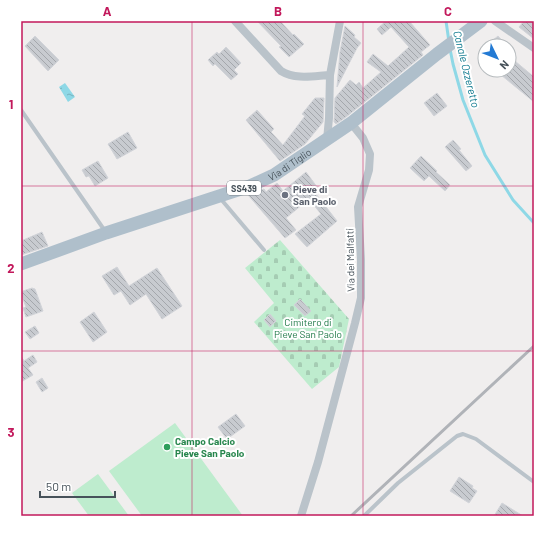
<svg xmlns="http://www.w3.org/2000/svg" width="555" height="537" font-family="Barlow,sans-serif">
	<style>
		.cemetery { fill: url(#cemetery-stones) }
		.pitch { fill: #beecce }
		.water { fill: url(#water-ripples) }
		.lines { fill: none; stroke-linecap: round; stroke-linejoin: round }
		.stream { stroke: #8ed8e6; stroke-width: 3 }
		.building { fill: url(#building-back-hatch); stroke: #d2d4d9 }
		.service { stroke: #bac3ca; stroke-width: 4 }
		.minor { stroke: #bac3ca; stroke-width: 8 }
		.primary { stroke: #afbfcb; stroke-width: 13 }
		.rail { stroke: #b0b3b8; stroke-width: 3 }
		.grid { fill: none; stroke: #c2185b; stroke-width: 1; stroke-opacity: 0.55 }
		.worship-dot { fill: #6b7280; stroke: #fff; stroke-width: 1.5 }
		.leisure-dot { fill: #2e9e5b; stroke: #fff; stroke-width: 1.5 }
		.labels { text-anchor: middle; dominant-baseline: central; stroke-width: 4; stroke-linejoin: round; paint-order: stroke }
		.shield { fill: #fff; stroke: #7e868c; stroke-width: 1 }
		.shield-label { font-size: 9px; font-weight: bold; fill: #47525a }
		.street-label { font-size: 10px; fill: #47525a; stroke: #fff }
		.worship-label { font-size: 10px; font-weight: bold; fill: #5b616d; stroke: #fff; text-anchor: start }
		.park-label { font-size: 10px; fill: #1c7745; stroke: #fff }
		.leisure-label { font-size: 10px; font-weight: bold; fill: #27864d; stroke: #fff; text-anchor: start }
		.water-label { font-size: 11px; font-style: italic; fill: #157d91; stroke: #fff }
		.neatline { fill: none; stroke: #c2185b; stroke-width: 1.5 }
		.grid-label { font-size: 13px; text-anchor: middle; font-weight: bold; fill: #c2185b }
	</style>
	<defs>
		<pattern id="cemetery-stones" width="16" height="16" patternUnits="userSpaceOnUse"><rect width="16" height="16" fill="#beecce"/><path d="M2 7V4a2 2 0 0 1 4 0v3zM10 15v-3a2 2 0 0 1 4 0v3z" fill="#a5ccb3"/></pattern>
		<pattern id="water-ripples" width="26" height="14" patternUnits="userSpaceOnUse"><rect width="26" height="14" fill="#8ed8e6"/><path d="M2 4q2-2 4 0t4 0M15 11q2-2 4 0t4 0" fill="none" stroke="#76b2bd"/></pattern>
		<pattern id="building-back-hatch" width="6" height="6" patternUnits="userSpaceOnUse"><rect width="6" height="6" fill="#c8cbd0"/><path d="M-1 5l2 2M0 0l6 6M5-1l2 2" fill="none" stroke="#a4a7ac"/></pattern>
	</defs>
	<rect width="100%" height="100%" fill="#f0eeee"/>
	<!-- cemetery -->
	<path class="cemetery" d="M280,240L349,319L339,367L312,389L254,322L274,303L245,268Z"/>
	<!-- pitch -->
	<path class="pitch" d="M175,423L243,516H142L109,471Z
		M98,474L129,516H89L72,493Z"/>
	<!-- water -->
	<path class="water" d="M65,83L75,97L68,102L59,87Z"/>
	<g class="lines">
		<!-- stream -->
		<path class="stream" d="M446,21L449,42
			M450,49L453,64L463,100L485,155L513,200L534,223"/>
	</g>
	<!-- building -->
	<path class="building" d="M257,21H280L293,35L294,34L304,44L289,57L279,47L281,46Z
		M386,21H409L430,45L421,52L423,55L346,117L336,124L334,122L335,98L350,80L356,85L359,82L363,88L381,72L367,62L373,54L388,66L409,47L391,27L382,35L377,29Z
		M524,21H534V39L519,27Z
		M345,26L355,35L354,37L361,43L357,48L337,87L340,52Z
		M35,36L59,60L48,71L25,46Z
		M498,36L506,46H486Z
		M226,47L241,63L234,70L238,74L231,80L215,64L213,66L208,60L217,52L219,54Z
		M509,56L534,77V102L495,70H509Z
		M437,93L447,106L434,116L424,103Z
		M315,98H324L323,122L305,144L280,161L246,120L257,110L274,129L271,132L283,145L305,116L302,114Z
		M128,132L137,148L117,159L108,144Z
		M453,140L461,149L459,150L472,166L466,171L445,147Z
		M421,156L437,171L436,172L450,185L445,191L429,176L424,181L410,168Z
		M98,161L108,178L95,186L89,176L86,177L82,170Z
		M306,172L320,191L316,194L337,221L307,247L295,234L321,214L309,199L286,218L296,230L285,238L248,195L264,189L266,192L277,183L283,191Z
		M42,232L48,246L21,255V241Z
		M117,267L129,286L157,268L182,306L162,319L146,294L130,305L121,291L114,295L102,276Z
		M32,288L35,289L43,311L26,317L23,308L26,307L21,294L23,291Z
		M300,299L311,311L305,316L294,305Z
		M94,312L107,332L93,342L80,322Z
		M270,314L276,321L270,327L264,320Z
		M35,326L39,333L30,339L25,332Z
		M33,355L37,362L28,368L33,375L21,382V356L24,361Z
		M42,378L48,388L42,392L36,382Z
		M236,414L245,426L227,439L218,427Z
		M459,477L473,486L472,488L477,491L469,503L450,491Z
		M502,503L523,516H494Z"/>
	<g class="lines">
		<!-- service -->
		<path class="service" d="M21,110L105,231
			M220,198L264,250
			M364,516L398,483L457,436L463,434L476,439L534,482"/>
		<!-- minor -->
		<path class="minor" d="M235,21L281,71C296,80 313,76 330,75
			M495,21L534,48
			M327,140L329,118L330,75L340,21
			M301,516L318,462L355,323L361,298V259L358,207L369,170L370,154L363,138L351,123"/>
		<!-- primary -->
		<path class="primary" id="s1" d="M21,264L106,233L250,186L274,175L351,123L437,54L481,21"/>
		<!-- rail -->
		<path class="rail" d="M351,516L534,346"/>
	</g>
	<!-- grid -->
	<path class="grid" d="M192,21V516M363,21V516M21,186H534M21,351H534"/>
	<!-- markers -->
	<circle class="worship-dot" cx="285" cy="195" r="4"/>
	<circle class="leisure-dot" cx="167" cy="447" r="4"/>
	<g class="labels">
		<!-- shield labels -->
		<rect class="shield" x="227" y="181" width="34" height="14" rx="3"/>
		<g class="shield-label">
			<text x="244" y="188">SS439</text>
		</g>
		<!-- street labels -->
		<g class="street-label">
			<text stroke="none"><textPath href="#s1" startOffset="287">Via di Tiglio</textPath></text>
			<text transform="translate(350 260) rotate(-91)">Via dei Malfatti</text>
		</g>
		<!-- worship labels -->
		<g class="worship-label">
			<text x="293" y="189">Pieve di<tspan x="293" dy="12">San Paolo</tspan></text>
		</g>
		<!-- park labels -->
		<g class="park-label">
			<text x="308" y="322">Cimitero di<tspan x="308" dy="12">Pieve San Paolo</tspan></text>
		</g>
		<!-- leisure labels -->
		<g class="leisure-label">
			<text x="175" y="441">Campo Calcio<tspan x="175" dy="12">Pieve San Paolo</tspan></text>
		</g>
		<!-- water labels -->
		<g class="water-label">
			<text transform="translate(467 69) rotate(76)">Canale Ozzeretto</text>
		</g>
	</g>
	<!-- border -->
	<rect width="555" height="537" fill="none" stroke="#ffffff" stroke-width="44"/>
	<!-- north arrow -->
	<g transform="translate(497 58) rotate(133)"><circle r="19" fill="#ffffff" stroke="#b5babd"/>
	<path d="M0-3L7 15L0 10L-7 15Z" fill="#237ad4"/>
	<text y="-6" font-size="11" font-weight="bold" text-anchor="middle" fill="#47525a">N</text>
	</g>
	<!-- scale -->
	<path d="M40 491v6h75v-6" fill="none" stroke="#47525a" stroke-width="2"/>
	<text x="46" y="491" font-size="12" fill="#47525a" stroke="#ffffff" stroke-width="3" paint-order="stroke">50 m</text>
	<rect x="22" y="22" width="511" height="493" class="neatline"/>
	<g class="grid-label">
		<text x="107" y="16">A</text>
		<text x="278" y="16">B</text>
		<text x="448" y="16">C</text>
		<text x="11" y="109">1</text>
		<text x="11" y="273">2</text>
		<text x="11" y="437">3</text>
	</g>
</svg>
